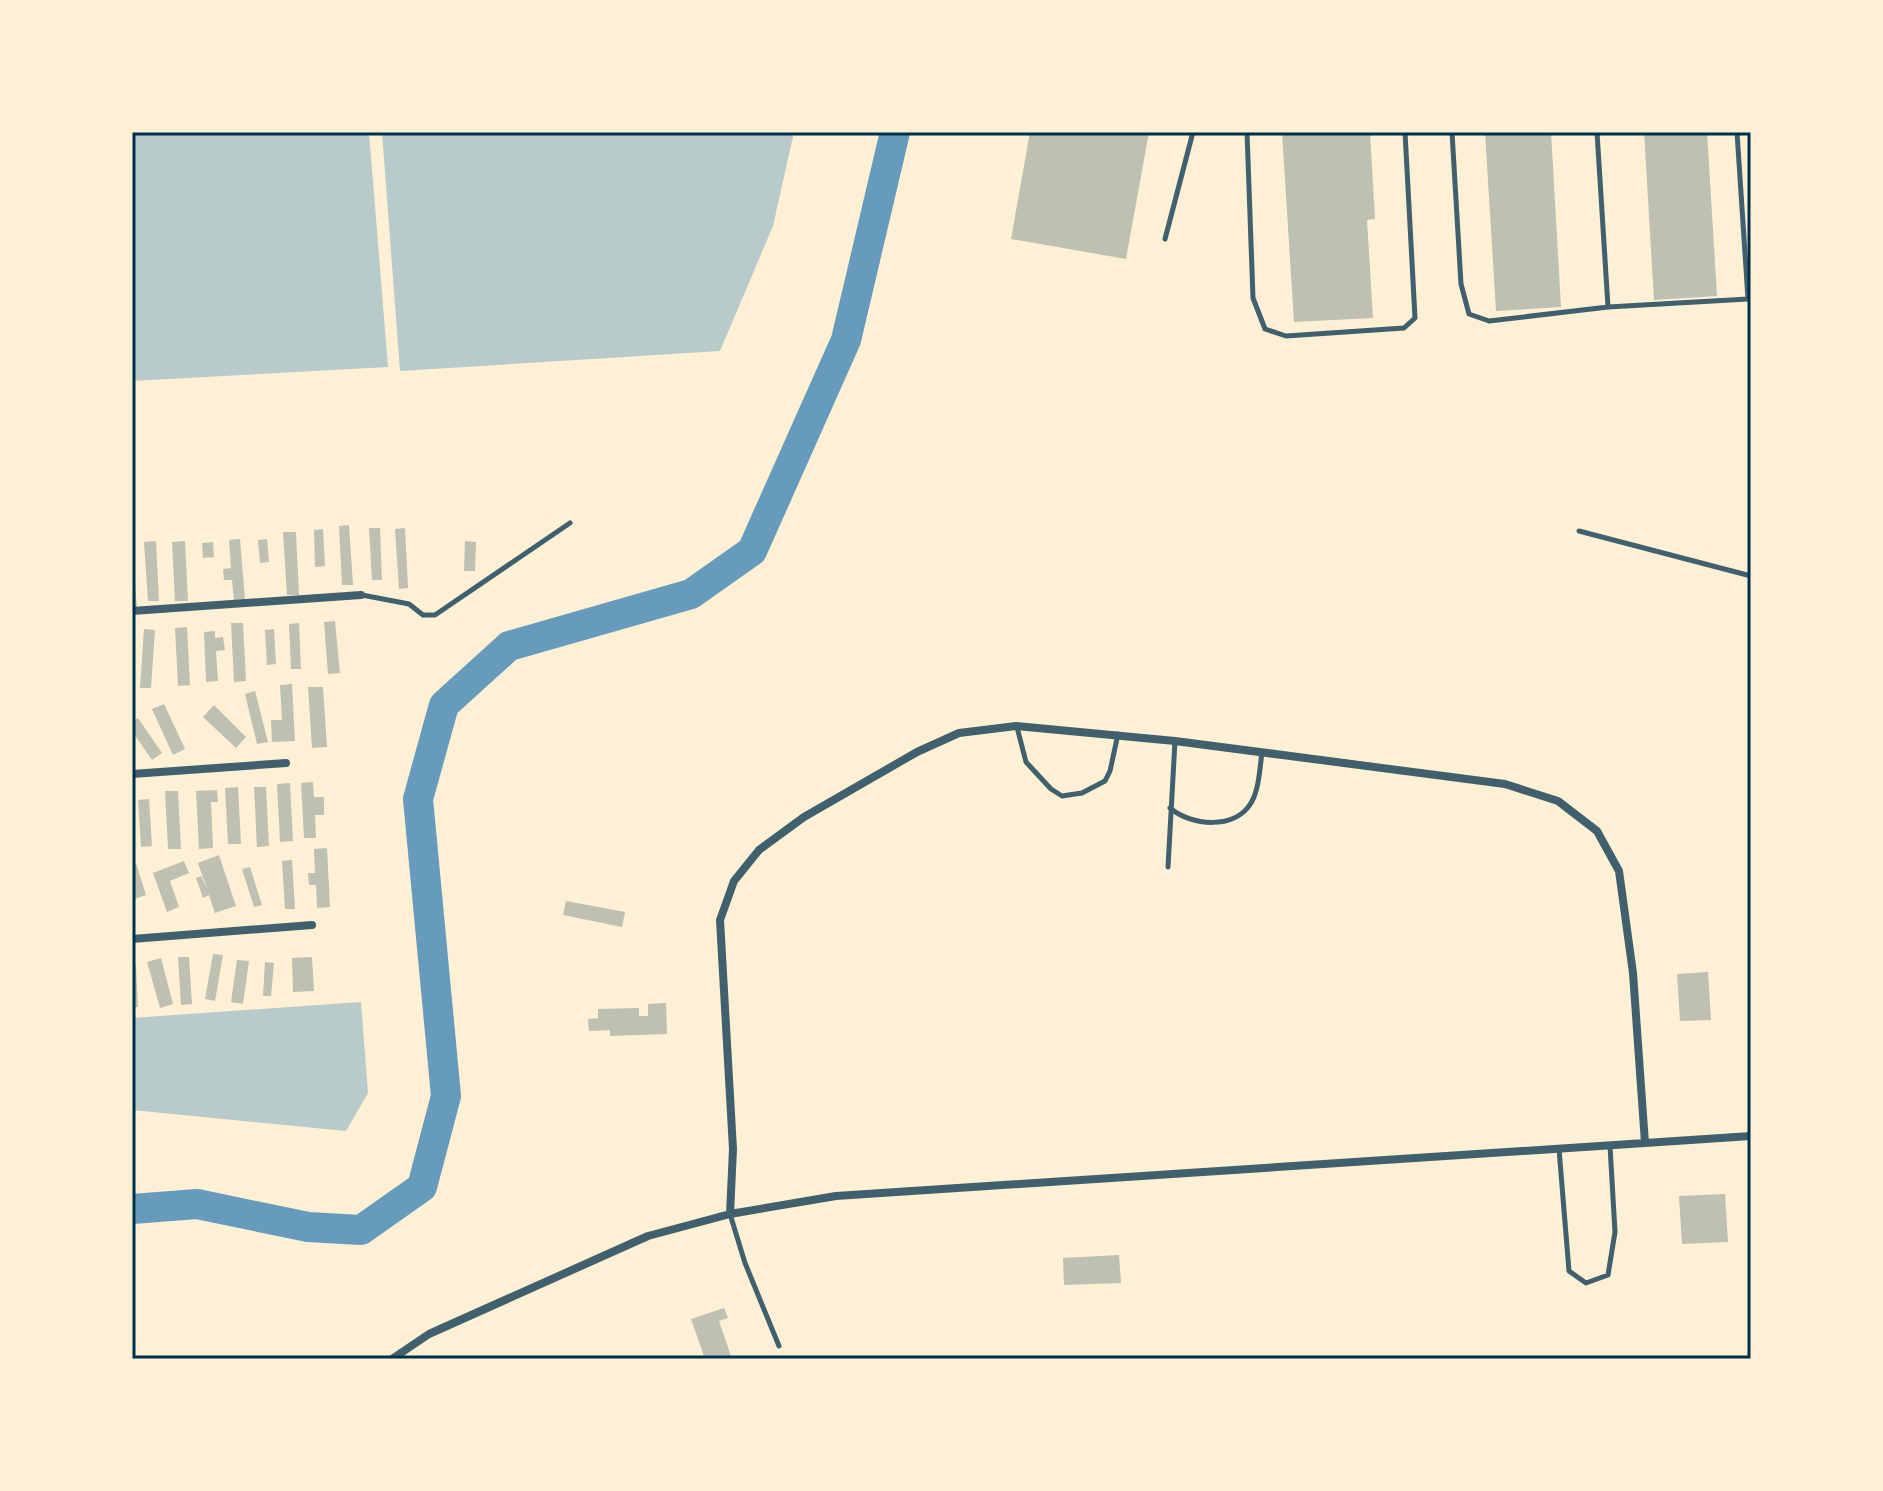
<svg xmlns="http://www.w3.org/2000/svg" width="1883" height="1491" font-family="'Source Serif 4',serif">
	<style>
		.green { fill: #b9caca }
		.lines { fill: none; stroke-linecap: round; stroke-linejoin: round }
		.river { stroke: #669bbc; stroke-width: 30 }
		.building { fill: #bec0b2 }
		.service { stroke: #3f606c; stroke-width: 5 }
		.minor { stroke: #3f606c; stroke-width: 8 }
		.neatline { fill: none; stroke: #003049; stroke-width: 3 }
	</style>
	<rect width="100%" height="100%" fill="#fdf0d5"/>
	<!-- green -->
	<path class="green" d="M132,132H369L388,367L132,381Z
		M382,132H794L773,226L720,351L400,371Z
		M361,1002L368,1093L346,1131L132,1110V1018Z"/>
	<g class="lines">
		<!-- river -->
		<path class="river" d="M132,1209L197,1204L308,1227L361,1230L422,1187L446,1096L418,799L444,705L509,646L691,594L752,551L846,340L895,132"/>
	</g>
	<!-- building -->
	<path class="building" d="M1030,132H1149L1126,259L1011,239Z
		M1282,132H1370L1375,219L1367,220L1373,318L1294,322Z
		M1485,132H1551L1561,307L1496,311Z
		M1644,132H1707L1717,296L1654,300Z
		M349,525L353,585H342L339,526Z
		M369,528H380L382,580H372Z
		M405,528L408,588L399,589L395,529Z
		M323,529L325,566L315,567L314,530Z
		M283,532H296L299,595H287Z
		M240,539L245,599L234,600L232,580H224L223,569L231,568L229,540Z
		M267,539L269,562L260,563L258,540Z
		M156,541L159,601H148L144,542Z
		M185,541L188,601H175L172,542Z
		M465,541L476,542L475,571H464Z
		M213,542L214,557L203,558L202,543Z
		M132,575H134L137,607L132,608Z
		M335,621L340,673L328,674L324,622Z
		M231,623H243L246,681L234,682Z
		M299,623L301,669H291L289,624Z
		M187,627L190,685L178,686L175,628Z
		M144,629L155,630L151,688H140Z
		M274,629L276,664L267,665L265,630Z
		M215,631V638L223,637L225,650L216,651L218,681L206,682L204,632Z
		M292,684L295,741L272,742L271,720H282L280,685Z
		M308,687H323L327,747L312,748Z
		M255,691L268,742L257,744L245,694Z
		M164,704L185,749L173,755L152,709Z
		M214,705L246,737L236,748L203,717Z
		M138,718L162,753L152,760L132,731V722Z
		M313,782L314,797H324V815H315L316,838H304L301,783Z
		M290,783L293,841L280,842L277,784Z
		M238,787L241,844H228L225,788Z
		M254,787H266L269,846L257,847Z
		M217,790L218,802H211L213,848L199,849L196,791Z
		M165,791H178L181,849H168Z
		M149,799L152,846L141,847L138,800Z
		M327,848L330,907L317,908L316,885H309L308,873H315L314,849Z
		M219,855L236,906L215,913L209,895L203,898L196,878L201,876L207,889L198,863Z
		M292,860L295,909H285L282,861Z
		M184,861L189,873L170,881L179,907L167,912L153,873Z
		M136,863L146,895L132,900V864Z
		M250,867L262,905L254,907L242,869Z
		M566,901L625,912L622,927L563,915Z
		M213,954L223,955L215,1001L205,999Z
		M178,957H189L192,1004L181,1005Z
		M312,957L314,991L293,992L292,958Z
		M161,958L173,1004L160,1008L147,962Z
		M237,960L249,961L243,1004L231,1002Z
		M265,962L274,963L271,996H263Z
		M136,965L138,1007H132V966Z
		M1708,972L1711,1020L1680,1021L1677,974Z
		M666,1003L667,1034L610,1036V1030L589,1031L588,1019L598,1018V1009L639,1008V1016H648V1004Z
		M1725,1194L1728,1242L1682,1244L1679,1196Z
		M1119,1255L1121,1283L1064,1285L1063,1258Z
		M724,1308L728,1318L719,1321L732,1359H705L691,1319Z"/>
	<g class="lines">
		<!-- service -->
		<path class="service" d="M1247,132L1253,298L1265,329L1286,336L1404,328L1415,318L1405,132
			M1452,132L1461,284L1469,314L1489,321L1608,307
			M1597,132L1608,307L1748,299L1737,132
			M1165,239L1193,132
			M1579,531L1751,576
			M362,595L409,604L423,615H435L570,523
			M1017,727L1026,762L1051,789L1062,796L1082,793L1105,781L1110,771L1118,734
			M1170,808C1191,826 1235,830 1251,803C1259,790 1260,767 1262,752
			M1168,867L1175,741
			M1559,1149L1569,1271L1586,1283L1608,1275L1615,1232L1610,1146
			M730,1214L745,1263L779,1346"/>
		<!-- minor -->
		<path class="minor" d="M132,611L361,595
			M132,774L286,763
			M132,939L312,925
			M730,1214L733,1149L720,920L734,881L759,850L804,817L917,752L959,733L1016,726L1175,741L1505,784L1558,801L1597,831L1619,871L1633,973L1645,1143
			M392,1359L429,1334L648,1236L730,1214L836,1196L1751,1136"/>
	</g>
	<!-- border -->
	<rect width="1883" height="1491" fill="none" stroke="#fdf0d5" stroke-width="268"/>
	<rect x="134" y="134" width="1615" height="1223" class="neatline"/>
</svg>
